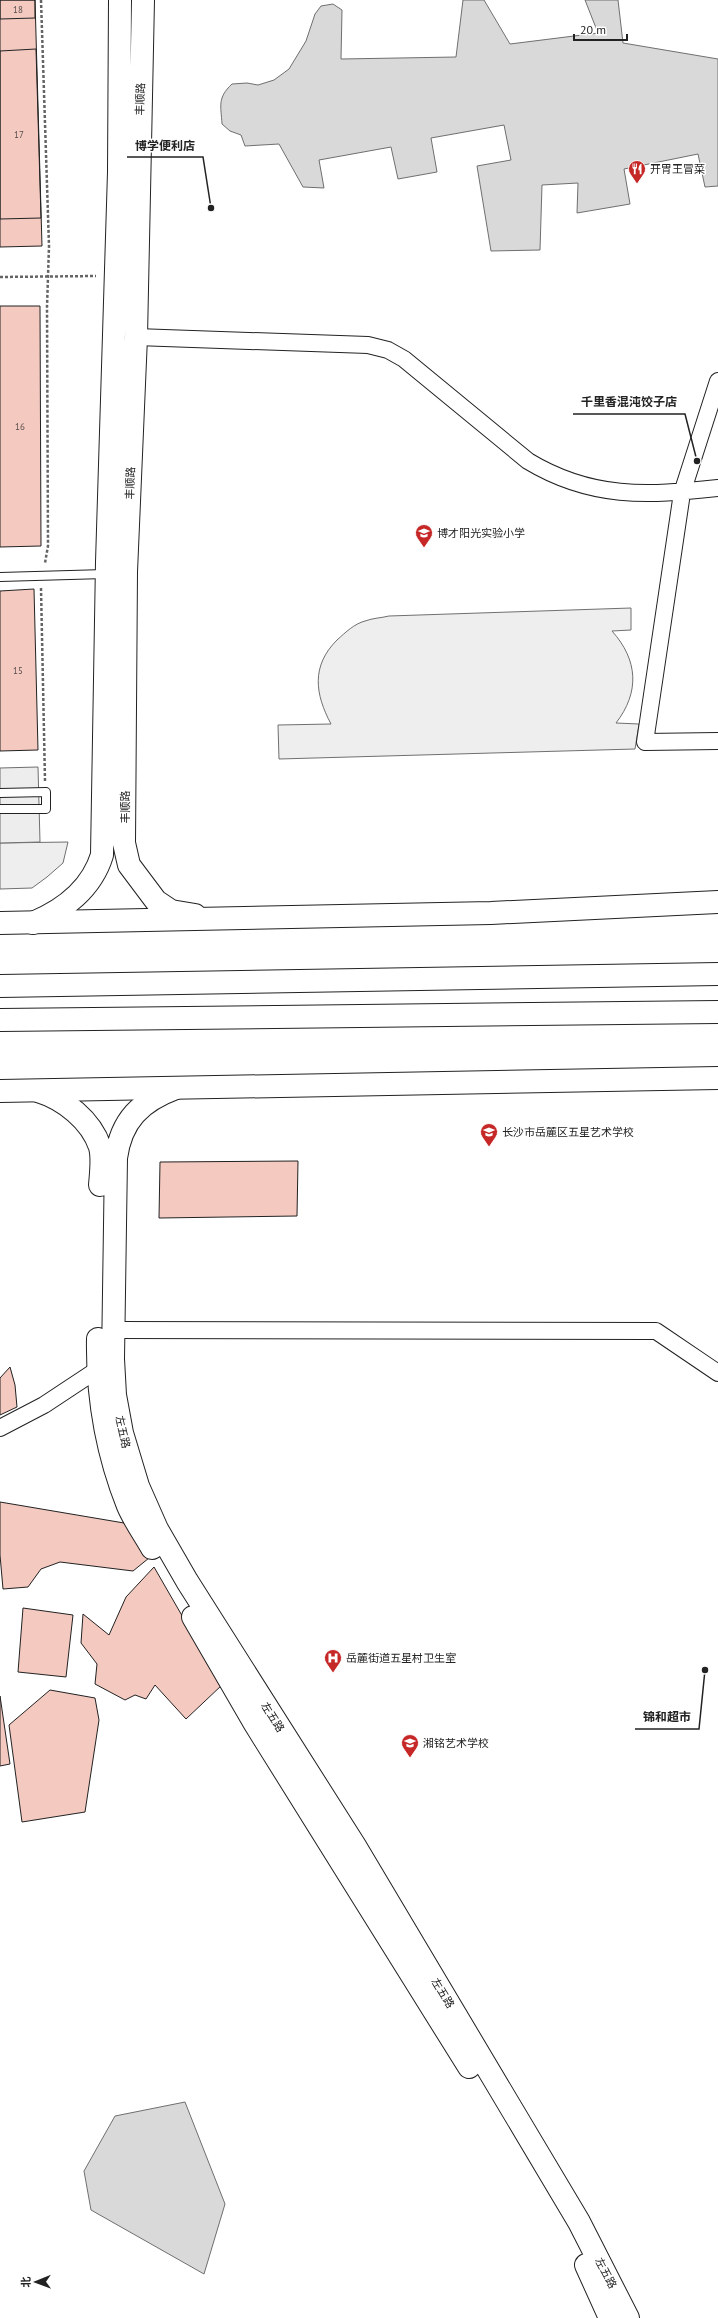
<svg xmlns="http://www.w3.org/2000/svg" width="718" height="2318" font-family="'PT Sans','Noto Sans SC',sans-serif">
	<style>
		.green { fill: #eee; stroke: #6f6f6f }
		.parking { fill: #ededed; stroke: #6f6f6f }
		.water { fill: #d9d9d9; stroke: #6f6f6f }
		.building { fill: #f3c9c0; stroke: #222 }
		.lines { fill: none; stroke-linecap: round; stroke-linejoin: round }
		.service-casing { stroke: #222; stroke-width: 10 }
		.minor-casing { stroke: #222; stroke-width: 18 }
		.secondary-casing { stroke: #222; stroke-width: 24 }
		.primary-casing { stroke: #222; stroke-width: 24 }
		.trunk-casing { stroke: #222; stroke-width: 24 }
		.path { stroke: #646464; stroke-width: 2.5; stroke-dasharray: 3 2; stroke-linecap: butt }
		.service { stroke: #fff; stroke-width: 8 }
		.minor { stroke: #fff; stroke-width: 16 }
		.secondary { stroke: #fff; stroke-width: 22 }
		.primary { stroke: #fff; stroke-width: 22 }
		.trunk { stroke: #fff; stroke-width: 22 }
		.labels { text-anchor: middle; dominant-baseline: central; stroke-width: 3; stroke-linejoin: round; paint-order: stroke }
		.number-label { font-size: 9px; fill: #564c4a }
		.street-label { font-size: 11px; fill: #222; stroke: #fff }
		.poi-label { font-size: 11px; fill: #222; stroke: #fff; text-anchor: start }
		.leader { fill: none; stroke: #222; stroke-width: 1.5 }
		.callout-dot { fill: #222; stroke: #fff; stroke-width: 1.5 }
		.callout-label { font-size: 12px; text-anchor: middle; font-weight: bold; fill: #222; stroke: #fff; stroke-width: 3; stroke-linejoin: round; paint-order: stroke }
	</style>
	<rect width="100%" height="100%" fill="#fff"/>
	<!-- green -->
	<path class="green" d="M631,608V630L612,631C638,660 640,692 616,723L639,724L635,749L279,759L278,725L331,724C315,694 311,666 337,640C346,632 354,624 365,621C373,618 381,618 389,616Z
		M68,842L63,863L47,877L32,888L0,889V843Z"/>
	<!-- parking -->
	<path class="parking" d="M38,767L40,842L0,843V768Z"/>
	<!-- water -->
	<path class="water" d="M463,0H484L510,44L598,33L585,0H618L623,43L718,59V186L705,187L698,154L624,169L630,204L577,213L578,183L542,185L540,250L491,251L477,166L511,160L504,125L431,138L437,172L398,179L391,147L319,160L324,188L303,187L279,144L245,146L241,135L230,131L222,124C221,106 217,98 232,84L247,83L258,85L274,80L289,69L306,41L315,14L321,6L333,4L342,10L341,59L456,57Z
		M185,2102L225,2204L204,2274L91,2210L84,2171L115,2116Z"/>
	<!-- building -->
	<path class="building" d="M0,0H35L42,246L0,247Z
		M0,0H35V18L0,19Z
		M36,49L41,218L0,219V51Z
		M0,306H40L41,546L0,547Z
		M34,589L38,750L0,751V591Z
		M298,1161L297,1216L159,1218L160,1162Z
		M10,1367L15,1385L17,1407L0,1415V1378Z
		M0,1502L130,1524L149,1558L133,1571L60,1562L41,1569L28,1587L3,1589L0,1555Z
		M154,1567L222,1685L186,1719L155,1685L146,1699L135,1695L125,1700L95,1684L97,1664L81,1643L83,1614L109,1635L126,1597Z
		M23,1608L73,1615L66,1677L18,1672Z
		M50,1690L95,1698L99,1720L85,1812L22,1822L9,1725Z
		M0,1696L10,1764L0,1766Z"/>
	<g class="lines">
		<defs>
			<path id="service" d="M0,577L105,574
				M0,793L46,792V809H0"/>
			<path id="minor" d="M136,337L368,345L388,350L404,359L528,461C591,499 647,496 718,488
				M718,381L682,493L645,742L718,741
				M113,1330L656,1331L718,1373
				M0,1428L44,1405L106,1364"/>
			<path id="secondary" d="M143,0L136,337L126,572L124,843L129,865L156,901L171,911L195,915
				M33,923C64,910 92,888 102,855L107,562L119,172L120,0
				M176,1088C141,1101 121,1120 116,1158L113,1359L115,1395L122,1433L138,1486L157,1529L187,1581L355,1846L579,2222L628,2318
				M38,1091C64,1099 91,1120 100,1147C103,1158 101,1173 100,1185
				M98,1339C97,1398 106,1451 128,1506C134,1520 144,1534 152,1548
				M193,1617L255,1724L469,2067
				M586,2265L610,2318"/>
			<path id="primary" d="M0,923L491,913L718,902
				M0,1091L718,1078"/>
			<path id="trunk" d="M0,986L718,974
				M0,1020L718,1012"/>
		</defs>
		<!-- service casing -->
		<use href="#service" class="service-casing"/>
		<!-- minor casing -->
		<use href="#minor" class="minor-casing"/>
		<!-- secondary casing -->
		<use href="#secondary" class="secondary-casing"/>
		<!-- primary casing -->
		<use href="#primary" class="primary-casing"/>
		<!-- trunk casing -->
		<use href="#trunk" class="trunk-casing"/>
		<!-- path -->
		<path class="path" d="M41,0L49,246L47,307L48,546L45,563
			M0,277L96,276
			M41,588L45,781"/>
		<!-- service -->
		<use href="#service" class="service"/>
		<!-- minor -->
		<use href="#minor" class="minor"/>
		<!-- secondary -->
		<use href="#secondary" class="secondary"/>
		<!-- primary -->
		<use href="#primary" class="primary"/>
		<!-- trunk -->
		<use href="#trunk" class="trunk"/>
	</g>
	<!-- icons -->
	<defs>
		<symbol id="restaurant-pin" viewBox="-11 -11 22 30"><path d="M0 17L-7.5 6A9.5 9.5 0 1 1 7.5 6Z" fill="#c62828" stroke="#fff"/><path d="M-5-6h1v4h1v-4h1v4h1v-4h1v5L-1.5 .5V6h-2V.5L-5-1ZM5-6V6H3V1.5H1.5Q1.5-4 5-6Z" fill="#fff"/></symbol>
		<symbol id="school-pin" viewBox="-11 -11 22 30"><path d="M0 17L-7.5 6A9.5 9.5 0 1 1 7.5 6Z" fill="#c62828" stroke="#fff"/><path d="M0-5L7-2L0 1L-7-2ZM-4 1L0 2.5L4 1V4Q0 6-4 4Z" fill="#fff"/></symbol>
		<symbol id="hospital-pin" viewBox="-11 -11 22 30"><path d="M0 17L-7.5 6A9.5 9.5 0 1 1 7.5 6Z" fill="#c62828" stroke="#fff"/><path d="M-5-5h3v3.5h4V-5h3V5h-3V1.5h-4V5h-3Z" fill="#fff"/></symbol>
	</defs>
	<g fill-rule="evenodd">
		<use href="#restaurant-pin" x="627" y="159" width="20" height="27"/>
		<use href="#school-pin" x="414" y="523" width="20" height="27"/>
		<use href="#school-pin" x="479" y="1122" width="20" height="27"/>
		<use href="#hospital-pin" x="323" y="1648" width="20" height="27"/>
		<use href="#school-pin" x="400" y="1733" width="20" height="27"/>
	</g>
	<g class="labels">
		<!-- number labels -->
		<g class="number-label">
			<text x="18" y="9">18</text>
			<text x="19" y="134">17</text>
			<text x="20" y="426">16</text>
			<text x="18" y="670">15</text>
		</g>
		<!-- street labels -->
		<g class="street-label">
			<text transform="translate(140 99) rotate(-88)">丰顺路</text>
			<text transform="translate(130 483) rotate(-88)">丰顺路</text>
			<text transform="translate(125 807) rotate(-90)">丰顺路</text>
			<text transform="translate(123 1432) rotate(77)">左五路</text>
			<text transform="translate(273 1717) rotate(58)">左五路</text>
			<text transform="translate(443 1993) rotate(59)">左五路</text>
			<text transform="translate(606 2273) rotate(62)">左五路</text>
		</g>
		<!-- poi labels -->
		<g class="poi-label">
			<text x="650" y="169">开胃王冒菜</text>
			<text x="437" y="533">博才阳光实验小学</text>
			<text x="502" y="1132">长沙市岳麓区五星艺术学校</text>
			<text x="346" y="1658">岳麓街道五星村卫生室</text>
			<text x="423" y="1743">湘铭艺术学校</text>
		</g>
	</g>
	<!-- callouts -->
	<path class="leader" d="M211 208L203 157H127M697 461L685 414H573M705 1670L699 1729H635"/>
	<g class="callout-dot">
		<circle cx="211" cy="208" r="4"/>
		<circle cx="697" cy="461" r="4"/>
		<circle cx="705" cy="1670" r="4"/>
	</g>
	<g class="callout-label">
		<text x="165" y="150">博学便利店</text>
		<text x="629" y="406">千里香混沌饺子店</text>
		<text x="667" y="1721">锦和超市</text>
	</g>
	<!-- north arrow -->
	<g transform="translate(36 2282) rotate(269)" stroke="#ffffff" stroke-width="3" paint-order="stroke">
	<path d="M0-3L7 15L0 10L-7 15Z" fill="#222222"/>
	<text y="-6" font-size="11" font-weight="bold" text-anchor="middle" fill="#222222">北</text>
	</g>
	<!-- scale -->
	<path d="M574 34v6h53v-6" fill="none" stroke="#222222" stroke-width="2"/>
	<text x="580" y="34" font-size="12" fill="#222222" stroke="#ffffff" stroke-width="3" paint-order="stroke">20 m</text>
</svg>
